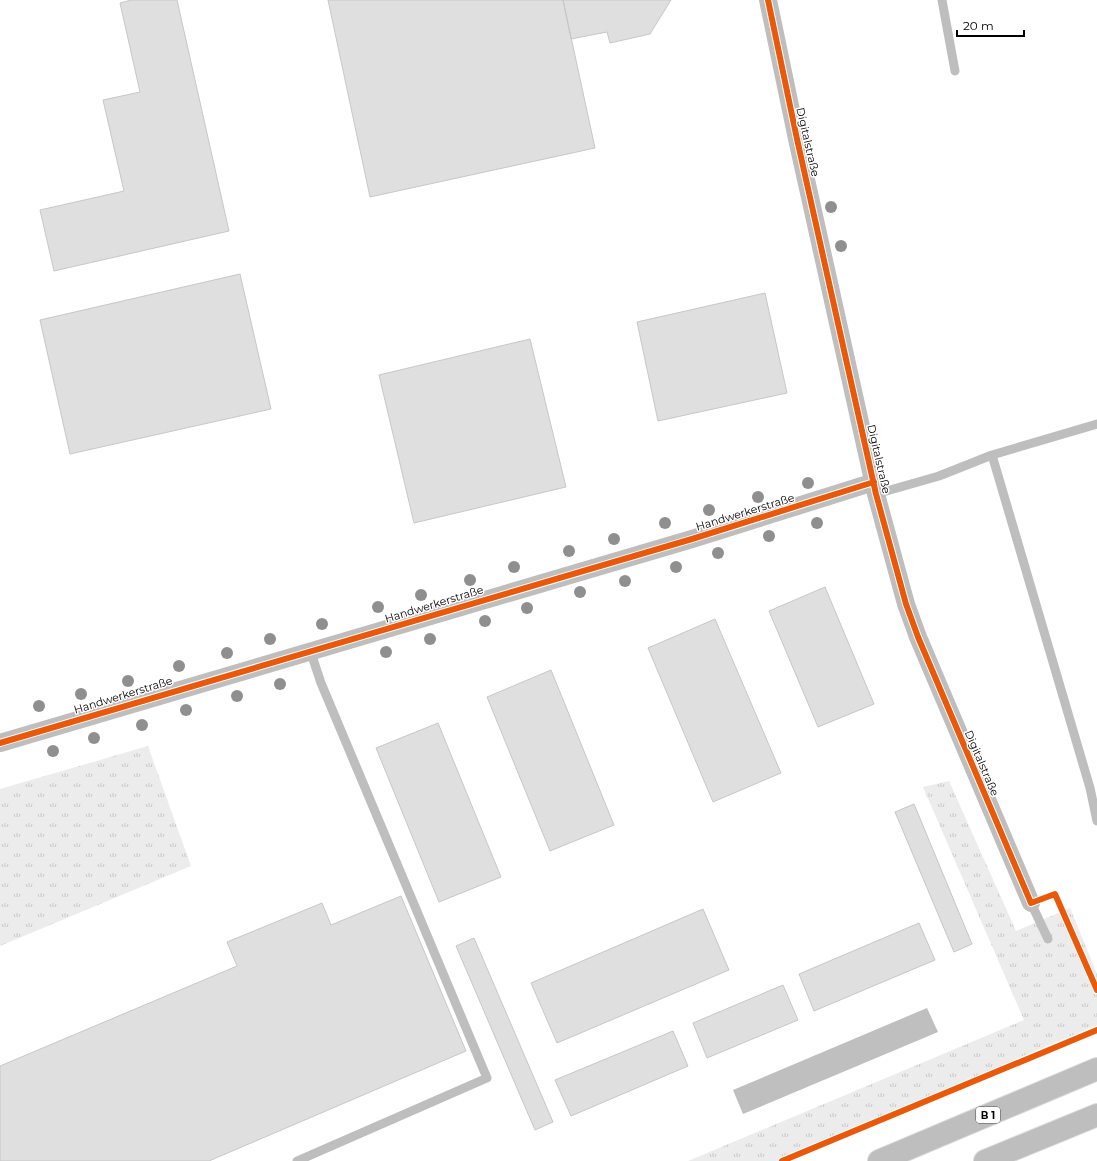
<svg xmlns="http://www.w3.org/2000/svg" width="1097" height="1161" font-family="Montserrat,sans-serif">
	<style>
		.grass { fill: url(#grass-tufts) }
		.water { fill: #bfbfbf }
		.building { fill: #dfdfdf; stroke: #c7c7c7 }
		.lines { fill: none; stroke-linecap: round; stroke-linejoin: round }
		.primary-casing { stroke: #dbdbdb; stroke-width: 24 }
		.service { stroke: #bebebe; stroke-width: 9 }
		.minor { stroke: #bebebe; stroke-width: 18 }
		.primary { stroke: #bebebe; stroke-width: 22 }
		.cycleway-casing { stroke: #fff; stroke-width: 8 }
		.cycleway { stroke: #e8590c; stroke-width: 6 }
		.tree { fill: #8f8f8f }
		.labels { text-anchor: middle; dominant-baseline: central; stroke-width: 3; stroke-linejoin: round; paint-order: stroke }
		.shield { fill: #fff; stroke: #4c4c4c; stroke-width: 1 }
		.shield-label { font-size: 10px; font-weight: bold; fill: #000 }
		.street-label { font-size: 11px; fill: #000; stroke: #fff }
	</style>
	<defs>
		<pattern id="grass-tufts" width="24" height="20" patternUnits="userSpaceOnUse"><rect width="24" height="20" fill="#ececec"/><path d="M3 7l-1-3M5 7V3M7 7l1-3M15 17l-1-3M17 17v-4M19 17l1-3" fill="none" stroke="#c9c9c9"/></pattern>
	</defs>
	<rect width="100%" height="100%" fill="#fff"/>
	<!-- grass -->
	<path class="grass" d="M148,746L191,866L0,946V789Z
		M949,781L1016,931L1070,908L1097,974V1025L776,1161H688L1024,1020L923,787Z"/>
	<!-- water -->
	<path class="water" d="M927,1008L938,1032L743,1114L733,1090Z"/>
	<!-- building -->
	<path class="building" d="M131,0H177L229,231L54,271L40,210L124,191L103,100L140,92L120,3Z
		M328,0H563L595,148L370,197Z
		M563,0H671L650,34L610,43L607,32L571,39Z
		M240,274L271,409L70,454L40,320Z
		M765,293L787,393L658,421L637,322Z
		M530,339L566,487L414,523L379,375Z
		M825,587L874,704L818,727L769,611Z
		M715,619L781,773L713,802L648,648Z
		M551,670L614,825L550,851L487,697Z
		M438,723L501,877L439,902L376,748Z
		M914,804L972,944L954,952L895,812Z
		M401,896L466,1051L209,1161H0V1066L237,966L227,942L322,903L331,925Z
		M703,909L729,970L557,1043L531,983Z
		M919,923L935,960L814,1011L799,974Z
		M474,938L553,1122L535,1130L456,946Z
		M783,985L798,1020L707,1058L693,1023Z
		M673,1031L688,1066L571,1116L555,1080Z"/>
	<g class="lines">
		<defs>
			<path id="primary" d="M879,1161L1097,1069
				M985,1161L1097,1115"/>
		</defs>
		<!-- primary casing -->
		<use href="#primary" class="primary-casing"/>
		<!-- service -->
		<path class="service" d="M942,0L955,71
			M992,455L1090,788L1097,821
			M876,494L939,476L992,455L1097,424
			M1031,903L1048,939
			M297,1161L487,1078L321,683L310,650"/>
		<!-- minor -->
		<path class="minor" d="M768,0L797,139L876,494L906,604L918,637L1031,903
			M0,743L692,539L874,482"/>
		<!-- primary -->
		<use href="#primary" class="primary"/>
		<defs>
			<path id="cycleway" d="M768,0L797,139L876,494L906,604L918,637L1031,903L1055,894L1097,990
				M0,743L692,539L874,482
				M782,1161L1097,1030"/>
		</defs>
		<!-- cycleway casing -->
		<use href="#cycleway" class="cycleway-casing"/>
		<!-- cycleway -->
		<use href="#cycleway" class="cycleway"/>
	</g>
	<!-- trees -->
	<g class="tree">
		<circle cx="831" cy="207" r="6"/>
		<circle cx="841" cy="246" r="6"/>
		<circle cx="808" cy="483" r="6"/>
		<circle cx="758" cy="497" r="6"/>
		<circle cx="709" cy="510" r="6"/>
		<circle cx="665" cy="523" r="6"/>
		<circle cx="817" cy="523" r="6"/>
		<circle cx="769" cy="536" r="6"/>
		<circle cx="614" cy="539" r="6"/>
		<circle cx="569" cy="551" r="6"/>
		<circle cx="718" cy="553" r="6"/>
		<circle cx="514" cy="567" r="6"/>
		<circle cx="676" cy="567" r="6"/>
		<circle cx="470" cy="580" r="6"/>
		<circle cx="625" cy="581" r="6"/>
		<circle cx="580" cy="592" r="6"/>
		<circle cx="421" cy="595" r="6"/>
		<circle cx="378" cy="607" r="6"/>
		<circle cx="527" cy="608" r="6"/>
		<circle cx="485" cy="621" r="6"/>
		<circle cx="322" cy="624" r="6"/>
		<circle cx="270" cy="639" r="6"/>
		<circle cx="430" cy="639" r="6"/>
		<circle cx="386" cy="652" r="6"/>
		<circle cx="227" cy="653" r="6"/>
		<circle cx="179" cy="666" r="6"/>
		<circle cx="128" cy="681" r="6"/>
		<circle cx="280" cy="684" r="6"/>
		<circle cx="81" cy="694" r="6"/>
		<circle cx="237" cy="696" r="6"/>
		<circle cx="39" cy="706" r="6"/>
		<circle cx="186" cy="710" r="6"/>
		<circle cx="142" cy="725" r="6"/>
		<circle cx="94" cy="738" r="6"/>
		<circle cx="53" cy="751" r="6"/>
	</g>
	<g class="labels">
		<!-- shield labels -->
		<rect class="shield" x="976" y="1107" width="24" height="16" rx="3"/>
		<g class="shield-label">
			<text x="988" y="1115">B 1</text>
		</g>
		<!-- street labels -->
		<g class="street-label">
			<text transform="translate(808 142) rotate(77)">Digitalstraße</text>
			<text transform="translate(879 459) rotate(77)">Digitalstraße</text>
			<text transform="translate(745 512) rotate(-17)">Handwerkerstraße</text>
			<text transform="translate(434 604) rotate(-17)">Handwerkerstraße</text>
			<text transform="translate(123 695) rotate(-17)">Handwerkerstraße</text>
			<text transform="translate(982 763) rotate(67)">Digitalstraße</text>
		</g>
	</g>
	<!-- scale -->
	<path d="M957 30v6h67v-6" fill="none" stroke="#000000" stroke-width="2"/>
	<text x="963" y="30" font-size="12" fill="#000000" stroke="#ffffff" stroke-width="3" paint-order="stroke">20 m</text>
</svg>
